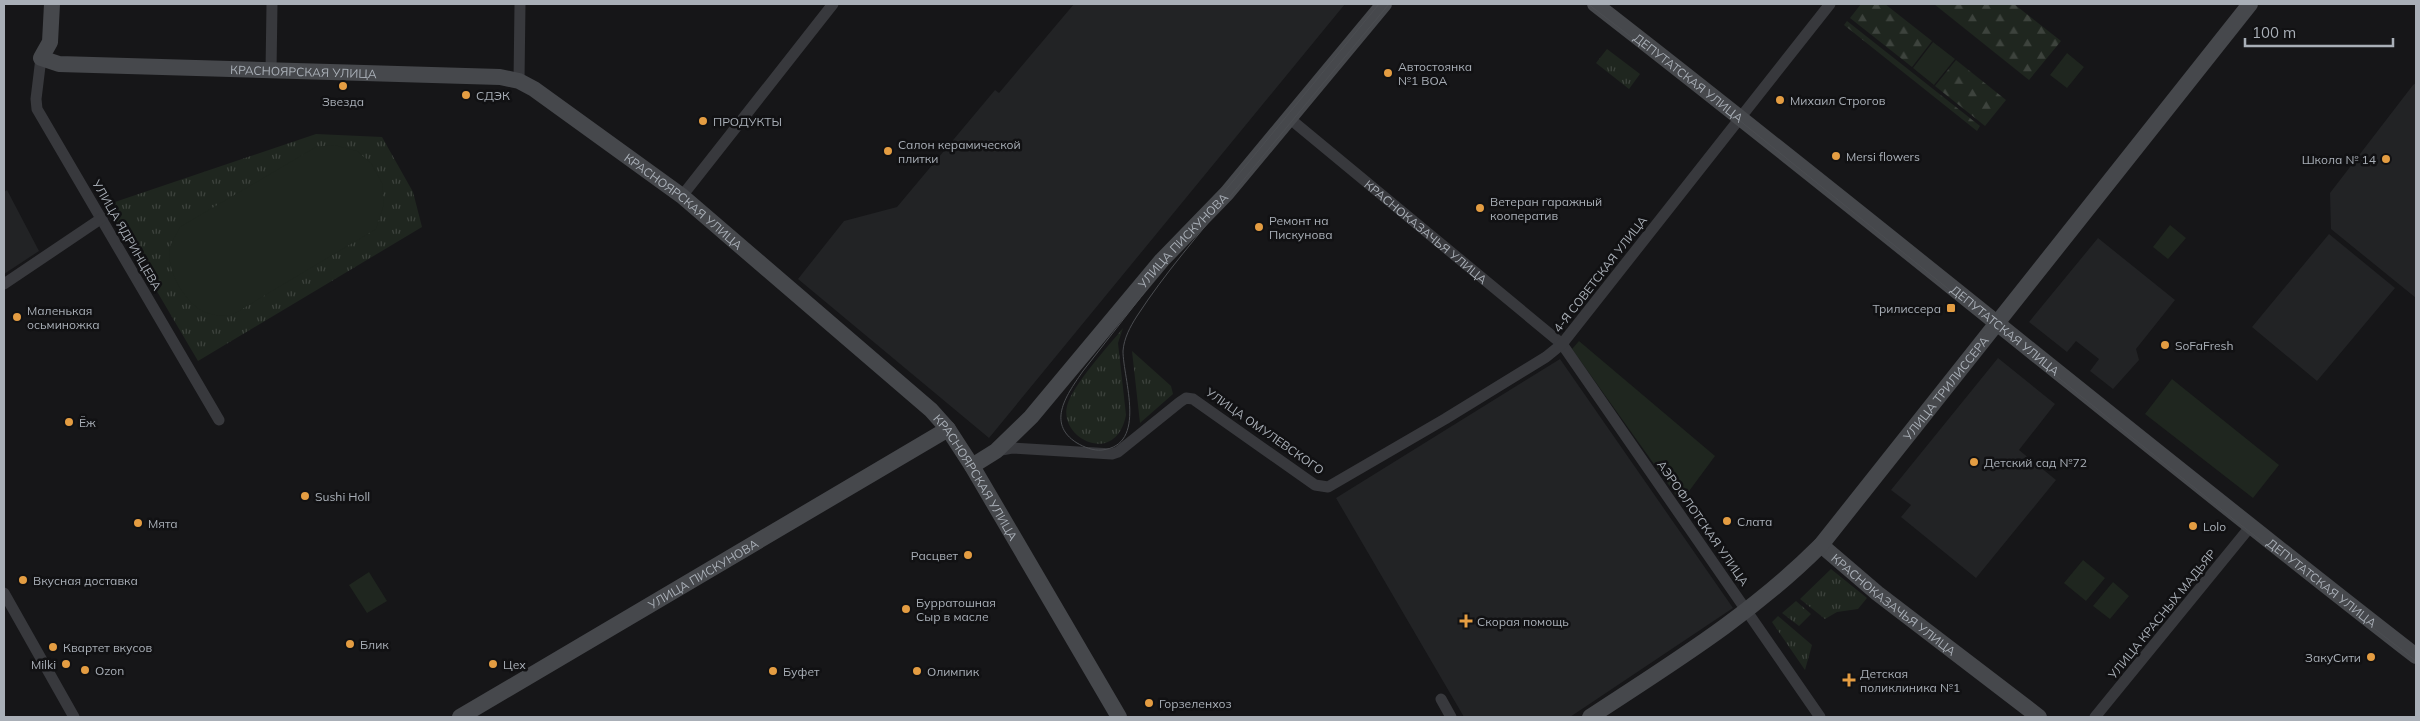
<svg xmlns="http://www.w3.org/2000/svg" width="2420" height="721" font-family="Mulish,sans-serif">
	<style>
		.built { fill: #222325 }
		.grass { fill: url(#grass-tufts) }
		.forest { fill: url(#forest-firs) }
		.park { fill: #1f261f }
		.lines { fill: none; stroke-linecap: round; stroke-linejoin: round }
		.street { stroke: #38393d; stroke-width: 11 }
		.secondary { stroke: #46484c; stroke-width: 16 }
		.tram { stroke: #4b4d51; stroke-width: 1 }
		.poi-dot { fill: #e49d42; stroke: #111113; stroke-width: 2 }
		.labels { text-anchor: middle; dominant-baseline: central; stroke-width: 5; stroke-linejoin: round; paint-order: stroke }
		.poi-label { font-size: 12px; fill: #a9afb7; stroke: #111113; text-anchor: start }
		.street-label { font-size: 12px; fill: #a9afb7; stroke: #111113 }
	</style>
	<defs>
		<pattern id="grass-tufts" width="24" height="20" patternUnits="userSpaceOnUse" patternTransform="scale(1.25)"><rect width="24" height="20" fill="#1f261f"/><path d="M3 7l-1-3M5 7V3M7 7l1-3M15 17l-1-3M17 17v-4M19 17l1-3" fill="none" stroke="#3d433d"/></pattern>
		<pattern id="forest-firs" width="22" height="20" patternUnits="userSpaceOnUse" patternTransform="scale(1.25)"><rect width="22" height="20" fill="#1f261f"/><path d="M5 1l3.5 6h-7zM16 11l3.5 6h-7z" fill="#3d433d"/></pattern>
	</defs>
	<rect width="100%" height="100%" fill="#161618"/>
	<!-- built -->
	<path class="built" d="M1074,4H1345L989,438L798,279L844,221L897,207L995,90L999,93Z
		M2416,83V298L2331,229L2330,193L2413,85Z
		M7,190L39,251L4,274V192Z
		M2329,234L2395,288L2317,381L2252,327Z
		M2098,238L2175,300L2136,349L2139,360L2113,389L2090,371L2099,359L2076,341L2067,352L2029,322Z
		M1998,358L2055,404L2019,450L2056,480L1976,578L1901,517L1911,505L1891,490Z
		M1560,359L1733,608L1570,717H1464L1336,498Z"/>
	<!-- grass -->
	<path class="grass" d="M1607,49L1640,74L1629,89L1596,63Z
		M316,134L382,137L413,192L422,227L198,361L106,205Z
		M1123,328L1118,343L1126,415C1116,467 1059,439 1067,406C1073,384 1108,347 1123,328Z
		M1132,351L1171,386L1173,394L1140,423Z
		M1831,569L1867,598L1858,609L1837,612L1825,619L1800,599Z
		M1796,601L1811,614L1799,626L1782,613Z
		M1778,616L1812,645L1805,670L1772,622Z"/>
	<!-- forest -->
	<path class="forest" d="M1861,4H1885L1932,41L1912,67L1850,18Z
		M1934,4H2014L2061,41L2029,80Z
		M1847,21L1980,126L1977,131L1844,25Z
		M1956,60L2006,100L1985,126L1935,86Z"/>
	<!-- park -->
	<path class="park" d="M1933,42L1955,59L1934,85L1913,68Z
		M2067,53L2084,67L2067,88L2050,75Z
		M334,145L357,151L371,163L382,183L384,204L376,229L232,315C222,317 208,315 199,309C182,297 166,269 170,248C171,241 177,234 180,227L316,147Z
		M2170,225L2186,238L2168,259L2153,247Z
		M1579,341L1715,456L1681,502L1572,349Z
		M2172,379L2279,465L2253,498L2145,414Z
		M2083,560L2105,578L2086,601L2064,583Z
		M369,572L387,601L367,613L349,585Z
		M2113,582L2129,596L2110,619L2093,606Z"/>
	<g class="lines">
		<!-- street -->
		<g class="street">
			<path d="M41,58L36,99L37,109L219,420"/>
			<path d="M271,71L272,4"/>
			<path d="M519,81L520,4"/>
			<path id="s1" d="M1289,118L1562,344L1820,717"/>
			<path d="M682,196L833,4"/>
			<path d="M4,284L102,218"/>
			<path d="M996,451L1012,448L1112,454L1118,452L1180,402L1186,398L1193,399L1315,485L1328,487L1445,419L1546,357L1562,344L1830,4"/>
			<path d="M4,593L74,717"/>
			<path d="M1441,699L1451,717"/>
			<path d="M2095,717L2250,527"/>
		</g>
		<!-- secondary -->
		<g class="secondary">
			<path id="s2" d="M52,4L50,42L41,58L59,64L500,77L519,81L534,89L682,196L931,410L948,429L972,466L1119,717"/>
			<path id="s3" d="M1595,4C1871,218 2140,442 2416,656"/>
			<path id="s4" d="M972,466L996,451L1031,417L1162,260L1227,193L1384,4"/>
			<path id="s5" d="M1821,545L1877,593L2039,717"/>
			<path id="s6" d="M460,717L948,429"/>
			<path id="s7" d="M1590,717C1672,663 1751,615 1821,545L2250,4"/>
		</g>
		<!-- tram -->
		<path class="tram" d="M1379,4L1205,215L1083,371C1068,393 1045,423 1077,443C1084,447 1093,451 1102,450C1148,445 1123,379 1123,351C1124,338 1130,327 1137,316C1165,273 1199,234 1232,194C1284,130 1337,67 1389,4
			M1588,4L1739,120L2237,522L2416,661"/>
	</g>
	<!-- markers -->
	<g class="poi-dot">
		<circle cx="1388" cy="73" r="5"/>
		<circle cx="343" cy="86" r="5"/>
		<circle cx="466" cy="95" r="5"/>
		<circle cx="1780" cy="100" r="5"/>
		<circle cx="703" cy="121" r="5"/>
		<circle cx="888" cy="151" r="5"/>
		<circle cx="1836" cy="156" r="5"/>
		<circle cx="2386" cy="159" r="5"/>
		<circle cx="1480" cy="208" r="5"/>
		<circle cx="1259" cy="227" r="5"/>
		<rect x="1946" y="303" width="10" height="10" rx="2.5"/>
		<circle cx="17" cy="317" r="5"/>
		<circle cx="2165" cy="345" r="5"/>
		<circle cx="69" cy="422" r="5"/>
		<circle cx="1974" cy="462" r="5"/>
		<circle cx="305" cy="496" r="5"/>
		<circle cx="1727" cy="521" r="5"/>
		<circle cx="138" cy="523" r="5"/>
		<circle cx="2193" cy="526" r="5"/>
		<circle cx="968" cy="555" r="5"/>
		<circle cx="23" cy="580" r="5"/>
		<circle cx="906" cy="609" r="5"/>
		<path d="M1463.5 613.5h5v5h5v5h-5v5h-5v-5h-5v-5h5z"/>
		<circle cx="350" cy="644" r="5"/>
		<circle cx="53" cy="647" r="5"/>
		<circle cx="2371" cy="657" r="5"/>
		<circle cx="66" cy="664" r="5"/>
		<circle cx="493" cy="664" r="5"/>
		<circle cx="85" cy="670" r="5"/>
		<circle cx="773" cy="671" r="5"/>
		<circle cx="917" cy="671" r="5"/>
		<path d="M1846.5 672.5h5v5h5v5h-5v5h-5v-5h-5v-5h5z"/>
		<circle cx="1149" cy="703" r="5"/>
	</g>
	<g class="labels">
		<!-- poi labels -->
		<g class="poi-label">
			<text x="1398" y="66">Автостоянка<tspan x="1398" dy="14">№1 ВОА</tspan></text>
			<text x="476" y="95">СДЭК</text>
			<text x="1790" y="100">Михаил Строгов</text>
			<text x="343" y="101" text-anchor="middle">Звезда</text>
			<text x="713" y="121">ПРОДУКТЫ</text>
			<text x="898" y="144">Салон керамической<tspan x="898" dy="14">плитки</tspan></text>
			<text x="1846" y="156">Mersi flowers</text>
			<text x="2376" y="159" text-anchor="end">Школа № 14</text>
			<text x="1490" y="201">Ветеран гаражный<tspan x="1490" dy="14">кооператив</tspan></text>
			<text x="1269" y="220">Ремонт на<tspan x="1269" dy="14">Пискунова</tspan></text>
			<text x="1941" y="308" text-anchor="end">Трилиссера</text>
			<text x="27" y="310">Маленькая<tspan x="27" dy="14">осьминожка</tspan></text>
			<text x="2175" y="345">SoFaFresh</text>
			<text x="79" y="422">Ёж</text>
			<text x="1984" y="462">Детский сад №72</text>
			<text x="315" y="496">Sushi Holl</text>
			<text x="1737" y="521">Слата</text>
			<text x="148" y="523">Мята</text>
			<text x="2203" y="526">Lolo</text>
			<text x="958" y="555" text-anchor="end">Расцвет</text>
			<text x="33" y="580">Вкусная доставка</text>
			<text x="916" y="602">Бурратошная<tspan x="916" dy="14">Сыр в масле</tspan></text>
			<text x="1477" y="621">Скорая помощь</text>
			<text x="360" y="644">Блик</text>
			<text x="63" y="647">Квартет вкусов</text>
			<text x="2361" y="657" text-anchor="end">ЗакуСити</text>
			<text x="56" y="664" text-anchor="end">Milki</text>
			<text x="503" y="664">Цех</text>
			<text x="95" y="670">Ozon</text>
			<text x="783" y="671">Буфет</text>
			<text x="927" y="671">Олимпик</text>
			<text x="1860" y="673">Детская<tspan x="1860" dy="14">поликлиника №1</tspan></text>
			<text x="1159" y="703">Горзеленхоз</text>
		</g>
		<!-- street labels -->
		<g class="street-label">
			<text stroke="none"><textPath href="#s2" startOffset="320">КРАСНОЯРСКАЯ УЛИЦА</textPath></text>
			<text stroke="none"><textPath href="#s3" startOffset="119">ДЕПУТАТСКАЯ УЛИЦА</textPath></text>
			<text stroke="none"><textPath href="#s2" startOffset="740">КРАСНОЯРСКАЯ УЛИЦА</textPath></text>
			<text stroke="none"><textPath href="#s1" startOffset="178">КРАСНОКАЗАЧЬЯ УЛИЦА</textPath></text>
			<text transform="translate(127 235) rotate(60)">УЛИЦА ЯДРИНЦЕВА</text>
			<text stroke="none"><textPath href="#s4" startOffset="310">УЛИЦА ПИСКУНОВА</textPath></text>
			<text transform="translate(1600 274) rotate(-52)">4-Я СОВЕТСКАЯ УЛИЦА</text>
			<text stroke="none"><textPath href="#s3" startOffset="524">ДЕПУТАТСКАЯ УЛИЦА</textPath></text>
			<text stroke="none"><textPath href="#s7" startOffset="489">УЛИЦА ТРИЛИССЕРА</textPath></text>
			<text transform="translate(1265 431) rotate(35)">УЛИЦА ОМУЛЕВСКОГО</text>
			<text stroke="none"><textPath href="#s2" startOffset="1145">КРАСНОЯРСКАЯ УЛИЦА</textPath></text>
			<text transform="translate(1703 523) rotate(55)">АЭРОФЛОТСКАЯ УЛИЦА</text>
			<text stroke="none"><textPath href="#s6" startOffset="282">УЛИЦА ПИСКУНОВА</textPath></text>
			<text stroke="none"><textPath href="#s3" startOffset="929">ДЕПУТАТСКАЯ УЛИЦА</textPath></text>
			<text stroke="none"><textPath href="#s5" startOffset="94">КРАСНОКАЗАЧЬЯ УЛИЦА</textPath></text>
			<text transform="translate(2162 614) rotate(-51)">УЛИЦА КРАСНЫХ МАДЬЯР</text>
		</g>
	</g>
	<!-- border -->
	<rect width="2420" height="721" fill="none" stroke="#a9afb7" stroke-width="10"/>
	<!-- scale -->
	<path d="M2245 38v8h148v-8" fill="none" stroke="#a9afb7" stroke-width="2.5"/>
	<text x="2252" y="38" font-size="15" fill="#a9afb7" stroke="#111113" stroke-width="4" paint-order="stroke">100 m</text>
</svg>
